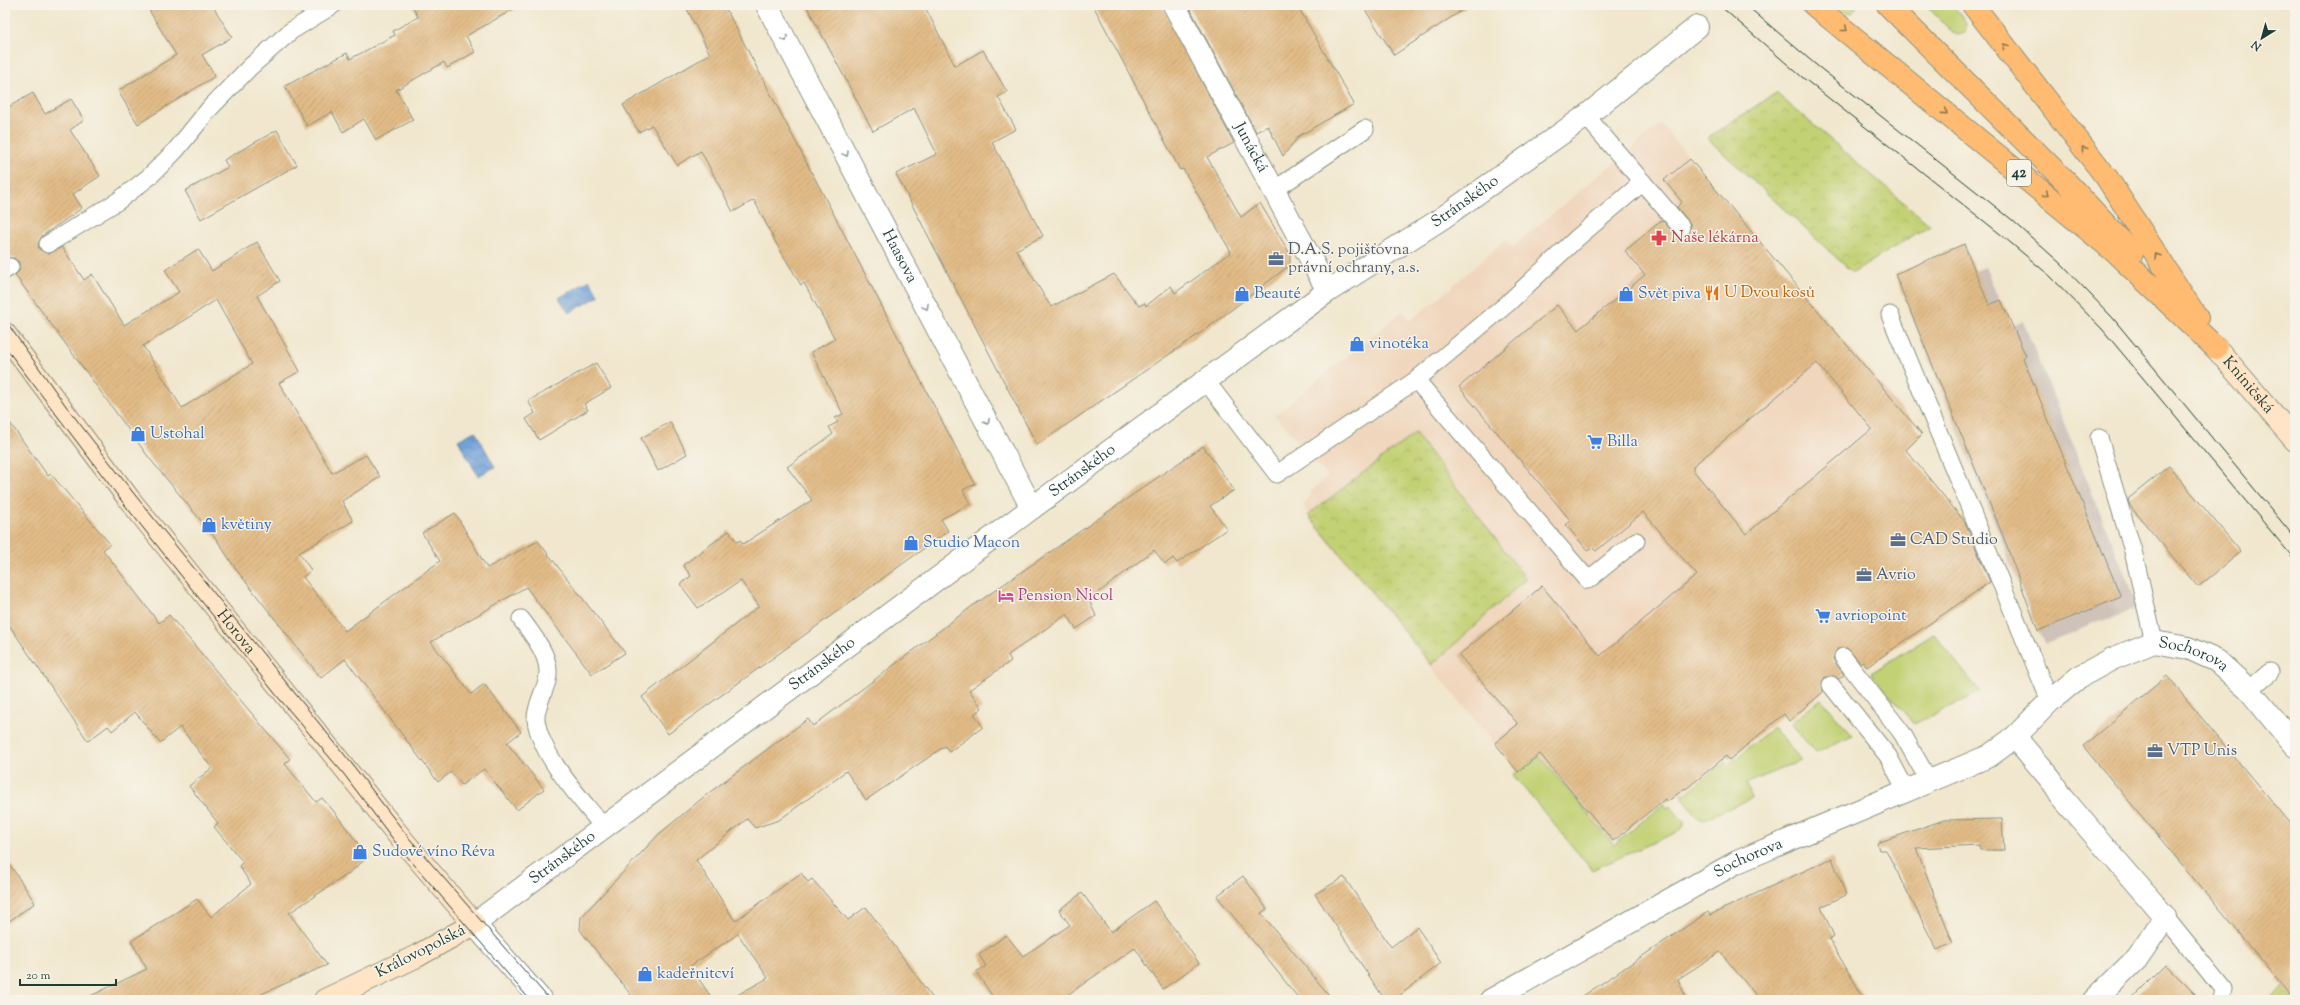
<svg xmlns="http://www.w3.org/2000/svg" width="2300" height="1005" font-family="'Sorts Mill Goudy',serif">
	<style>
		.built { fill: #f0d6bc }
		.industrial { fill: #cec2b9 }
		.grass { fill: #c3d174; stroke: #718754 }
		.park { fill: url(#park-crowns); stroke: #718754 }
		.water { fill: url(#water-waves); stroke: #476e86 }
		.building { fill: url(#building-hatch); fill-rule: evenodd }
		.lines { fill: none; stroke-linecap: round; stroke-linejoin: round }
		.lane-casing { stroke: #889281; stroke-width: 19 }
		.street-casing { stroke: #889281; stroke-width: 24 }
		.secondary-casing { stroke: #889281; stroke-width: 24 }
		.highway-casing { stroke: #889281; stroke-width: 24 }
		.lane { stroke: #fff; stroke-width: 17 }
		.street { stroke: #fff; stroke-width: 22 }
		.secondary { stroke: #ffe4c6; stroke-width: 22 }
		.highway { stroke: #ffbb71; stroke-width: 22 }
		.tram { stroke: #1f3d34; stroke-width: 1 }
		.oneway { stroke: #84764f }
		.oneway2 { stroke: #8f9e9a }
		.labels { text-anchor: middle; dominant-baseline: central; stroke-width: 3; stroke-linejoin: round; paint-order: stroke }
		.shield { fill: #f7f3e8; stroke: #60746a; stroke-width: 1 }
		.shield-label { font-size: 15px; font-weight: bold; fill: #1f3d34 }
		.street-label { font-size: 16px; fill: #1f3d34; stroke: #f7f3e8 }
		.health-label { font-size: 16px; fill: #be3a42; stroke: #f7f3e8; text-anchor: start }
		.service-label { font-size: 16px; fill: #4e5e75; stroke: #f7f3e8; text-anchor: start }
		.food-label { font-size: 16px; fill: #c56008; stroke: #f7f3e8; text-anchor: start }
		.shop-label { font-size: 16px; fill: #366cbe; stroke: #f7f3e8; text-anchor: start }
		.hotel-label { font-size: 16px; fill: #b23c85; stroke: #f7f3e8; text-anchor: start }
	</style>
	<defs>
		<pattern id="park-crowns" width="20" height="18" patternUnits="userSpaceOnUse"><rect width="20" height="18" fill="#c3d174"/><path d="M2 6a3 3 0 1 1 6 0M12 15a3 3 0 1 1 6 0" fill="none" stroke="#a7b465"/></pattern>
		<pattern id="water-waves" width="16" height="10" patternUnits="userSpaceOnUse"><rect width="16" height="10" fill="#6fa0d9"/><path d="M0 5q4-4 8 0t8 0" fill="none" stroke="#5b84b1"/></pattern>
		<pattern id="building-hatch" width="6" height="6" patternUnits="userSpaceOnUse"><rect width="6" height="6" fill="#e2bc87"/><path d="M-1 1l2-2M0 6l6-6M5 7l2-2" fill="none" stroke="#c1a275"/></pattern>
	</defs>
	<rect width="100%" height="100%" fill="#f7f3e8"/>
	<filter id="ink" filterUnits="userSpaceOnUse"><feTurbulence type="fractalNoise" baseFrequency=".025" numOctaves="2"/><feDisplacementMap in="SourceGraphic" scale="8" xChannelSelector="R" yChannelSelector="G"/><feConvolveMatrix kernelMatrix="1 2 1 2 8 2 1 2 1" color-interpolation-filters="sRGB"/></filter>
	<filter id="wash" filterUnits="userSpaceOnUse"><feTurbulence type="fractalNoise" baseFrequency=".012" numOctaves="4" result="noise"/><feDisplacementMap in="SourceGraphic" scale="16" xChannelSelector="R" yChannelSelector="G"/><feGaussianBlur stdDeviation="0.9" result="paint"/><feColorMatrix in="noise" values="0 0 0 0 0 0 0 0 0 0 0 0 0 0 0 0 0 1.4 0 .05"/><feComposite in="paint" operator="in"/></filter>
	<g filter="url(#wash)">
		<rect width="100%" height="100%" fill="#f1e7ce"/>
		<!-- built -->
		<path class="built" d="M1661,124L1922,434L1906,450L1518,772L1310,520L1304,506L1312,491L1327,476L1275,415L1403,311L1410,320L1439,298L1505,240L1512,247Z"/>
		<!-- industrial -->
		<path class="industrial" d="M1964,244L1975,271L1985,267L2012,327L2023,321L2138,607L2045,643L2038,631L1895,274Z"/>
		<!-- grass -->
		<path class="grass" d="M1837,5H1855L1856,8L1852,13L1846,12Z
			M1926,5H1952C1960,14 1969,21 1965,33L1958,35L1953,33Z
			M1934,634L1980,692L1914,724L1871,673Z
			M1821,699L1853,736L1815,753L1791,723Z
			M1773,727L1801,760L1746,784L1752,798L1703,820L1696,816L1681,794L1683,792L1685,794L1725,761L1728,765Z
			M1539,755L1614,845L1664,803L1667,808L1670,806L1684,822V826L1681,830L1592,870L1513,775Z"/>
		<!-- park -->
		<path class="park" d="M1776,93L1930,225L1853,273L1707,138Z
			M1415,433L1526,579L1432,665L1308,515Z
			M2284,986L2295,1000H2269Z"/>
		<!-- water -->
		<path class="water" d="M590,280L599,296L569,313L559,298Z
			M475,431L495,467L478,476L458,440Z"/>
		<g id="blocks">
			<!-- building -->
			<path class="building" d="M146,5H212L232,37L202,55L215,76L138,124L118,91L176,55Z
				M412,5H521L466,36L475,52L447,68L444,62L396,90L413,120L376,140L364,119L343,132L332,112L307,126L285,86L347,53L350,59L395,35L393,31L418,17Z
				M685,5H724L975,484L963,490L970,504L941,519L948,531L668,734L642,697L759,606L741,581L698,608L680,584L691,576L683,565L729,531L737,542L740,540L743,544L812,500L787,467L833,434L829,427L838,422L835,418L843,414L811,352L835,339L804,283L801,285L776,243L754,200L733,212L701,151L677,165L652,125L639,132L623,105L710,54Z
				M806,5H924L955,66L983,50L1007,92L998,97L1016,129L992,142L1043,236L1016,250L1051,307L1114,274L1139,306L1145,303L1146,306L1171,286L1175,293L1231,252L1183,169L1180,170L1093,5H1162L1234,143L1207,157L1241,217L1260,203L1290,254V265L1209,327L1037,445L896,174L937,154L914,108L873,131Z
				M1188,5H1297L1354,104L1299,136L1283,156L1268,126L1256,132Z
				M1362,5H1470L1394,55Z
				M33,93L45,114L71,99L84,120L70,130L100,176L73,194L82,208L42,236L38,244L39,249L49,254L62,247L84,280L92,274L124,325L179,292L165,270L198,249L212,271L257,242L280,281L257,296L300,371L279,383L332,473L366,455L380,477L342,501L353,521L299,553L311,570L303,577L345,631L440,561L422,533L455,513L487,568L538,541L625,653L592,674L526,587L431,642L471,694L484,684L521,732L507,743L544,789L517,810L484,769L462,785L451,772L438,782L345,659L321,678L235,568L217,540L150,459L15,275L19,271V262L14,258H5V109ZM216,300L252,364L182,408L143,346Z
				M277,130L297,165L201,219L185,191L228,167L224,160Z
				M1690,159L1922,434L1906,450L1965,522L1990,582L1867,667L1863,661L1860,663L1847,648L1837,649L1833,659L1844,675L1839,679L1834,676L1825,677L1822,682L1823,692L1789,721L1784,714L1729,760L1726,756L1686,789L1685,788L1667,802L1665,799L1613,841L1540,754L1518,772L1495,743L1518,724L1459,655L1542,586L1600,656L1697,575L1643,512L1596,551L1593,548L1588,551L1566,525L1571,521L1459,387L1557,305L1578,330L1645,275L1625,251L1662,220L1677,236L1688,234L1691,225L1677,207L1682,202L1664,180ZM1817,363L1872,429L1746,534L1693,470V466Z
				M1964,244L1989,305L2001,300L2013,327L2026,356L2023,358L2121,597L2038,631L2003,536L1895,274Z
				M596,363L611,388L584,404L588,410L539,440L526,419L535,413L528,401Z
				M5,416L48,476L51,474L110,544L103,550L159,623L169,615L290,759L285,764L316,802L322,798L332,809L368,857L348,874L289,913L327,965L248,1000H82L147,969L131,941L197,899L211,917L251,884L239,866L243,862L214,827L218,823L189,786L212,768L180,727L160,743L135,712L112,731L108,726L88,741L5,619Z
				M670,422L687,454L658,471L641,438Z
				M1203,446L1234,490L1210,506L1227,529L1177,563L1173,558L1165,564L1154,550L1089,600L1096,616L1076,629L1067,614L1008,655L1011,661L969,690L982,708L974,714L983,727L949,752L945,746L866,800L846,771L779,820L755,828L747,819L696,860L735,921L801,873L808,882L812,879L848,920L866,907L934,1000H728L768,978L738,934L690,966L713,1000H635L580,930L581,917L658,835L706,795L808,719L813,726L971,607Z
				M2169,466L2241,552L2198,587L2130,506L2128,499Z
				M2167,676L2295,830V1000L2083,746Z
				M2002,819L2004,850H1980L1979,845L1916,848L1953,943L1937,950L1886,850H1879L1877,843L1944,820Z
				M5,857L35,903L5,924Z
				M1832,858L1846,895L1821,907L1834,936L1829,939L1865,1000H1760L1720,952L1678,979L1687,1000H1577L1708,912L1710,915Z
				M1243,876L1267,909L1261,913L1333,1000H1300L1217,896Z
				M1344,877L1391,947L1417,927L1441,963L1394,1000H1385L1315,894Z
				M1082,893L1111,932L1154,901L1199,963L1163,989L1135,948L1060,1000H995L976,972L986,966L979,955L1006,935L1023,956L1070,925L1059,910Z
				M2166,965L2201,1000H2131Z"/>
		</g>
	</g>
	<g filter="url(#ink)">
		<use href="#blocks" fill-opacity="0" stroke="#889281" stroke-width="1"/>
		<g class="lines">
			<defs>
				<path id="lane" d="M1586,116L1681,227
					M1274,190L1365,129
					M48,244L118,201L149,177L176,150L210,108L250,67L291,31L333,5
					M5,270L10,267
					M1890,315L2050,701
					M1206,381L1277,474L1416,380
					M2099,438L2133,551L2154,642
					M1636,541L1588,580L1416,380L1507,304L1577,238L1643,182
					M521,619C535,638 556,662 545,687C542,696 535,710 536,720C541,757 581,798 604,828
					M1843,657L1902,733L1929,781
					M1831,685L1888,756L1906,790
					M2249,690L2270,672
					M2165,917L2223,989L2221,1000"/>
				<g id="street">
					<path id="s1" d="M767,5L1032,508"/>
					<path id="s2" d="M1174,5L1328,291"/>
					<path d="M2015,737L2051,780L2061,796L2165,917L2138,957L2094,1000"/>
					<path id="s3" d="M541,1000L474,924L1032,508L1328,291L1441,219L1586,116L1697,27"/>
					<path id="s4" d="M1491,1000L1737,862L1989,756L2015,737L2050,701L2079,677L2112,659L2154,642L2188,648L2217,661L2249,690L2295,746"/>
				</g>
				<g id="secondary">
					<path id="s5" d="M5,334L129,499L404,842L474,924L417,956L325,1000"/>
					<path id="s6" d="M2216,348L2295,440"/>
				</g>
				<path id="highway" d="M1814,5L2114,251L2216,348
					M1888,5L2067,183L2132,253
					M1973,5L2107,178L2197,318"/>
			</defs>
			<!-- lane casing -->
			<use href="#lane" class="lane-casing"/>
			<!-- street casing -->
			<use href="#street" class="street-casing"/>
			<!-- secondary casing -->
			<use href="#secondary" class="secondary-casing"/>
			<!-- highway casing -->
			<use href="#highway" class="highway-casing"/>
			<!-- lane -->
			<use href="#lane" class="lane"/>
			<!-- street -->
			<use href="#street" class="street"/>
			<!-- secondary -->
			<use href="#secondary" class="secondary"/>
			<!-- highway -->
			<use href="#highway" class="highway"/>
			<!-- tram -->
			<path class="tram" d="M1719,5L1802,77L1999,233L2050,276L2102,329L2295,560
				M1746,5L1815,64L2011,219L2061,264L2112,317L2295,538
				M5,320L66,406L135,495L352,764L409,838L550,1000
				M5,347L124,504L277,696L343,773L399,847L530,1000"/>
		</g>
		<!-- one-way arrows -->
		<defs><path id="oneway-chevron" d="M-2-3.5L2.5 0L-2 3.5" fill="none" stroke-width="1.6" stroke-linecap="round" stroke-linejoin="round"/></defs>
		<g class="oneway">
			<use href="#oneway-chevron" transform="translate(1845 29) rotate(39)"/>
			<use href="#oneway-chevron" transform="translate(2005 46) rotate(-128)"/>
			<use href="#oneway-chevron" transform="translate(1945 112) rotate(40)"/>
			<use href="#oneway-chevron" transform="translate(2084 149) rotate(-128)"/>
			<use href="#oneway-chevron" transform="translate(2046 194) rotate(39)"/>
			<use href="#oneway-chevron" transform="translate(2157 256) rotate(-123)"/>
		</g>
		<g class="oneway2">
			<use href="#oneway-chevron" transform="translate(785 39) rotate(62)"/>
			<use href="#oneway-chevron" transform="translate(846 154) rotate(62)"/>
			<use href="#oneway-chevron" transform="translate(926 307) rotate(62)"/>
			<use href="#oneway-chevron" transform="translate(987 422) rotate(62)"/>
		</g>
	</g>
	<!-- icons -->
	<defs>
		<symbol id="pharmacy-bare" viewBox="-9 -9 18 18"><path d="M-2-6h4v4h4v4h-4v4h-4v-4h-4v-4h4Z" fill="#e0444e" stroke="#f7f3e8" stroke-width="2.5" paint-order="stroke"/></symbol>
		<symbol id="office-bare" viewBox="-9 -9 18 18"><path d="M-6-3h4V-5.5h4V-3h4V5H-6ZM-1-4.5V-3h2v-1.5ZM-6 0V1H6V0Z" fill="#5c6f8a" stroke="#f7f3e8" stroke-width="2.5" paint-order="stroke"/></symbol>
		<symbol id="restaurant-bare" viewBox="-9 -9 18 18"><path d="M-5-6h1v4h1v-4h1v4h1v-4h1v5L-1.5 .5V6h-2V.5L-5-1ZM5-6V6H3V1.5H1.5Q1.5-4 5-6Z" fill="#e8710a" stroke="#f7f3e8" stroke-width="2.5" paint-order="stroke"/></symbol>
		<symbol id="shop-bare" viewBox="-9 -9 18 18"><path d="M-5-2.5h2.3a2.7 3.5 0 0 1 5.4 0H5L5.5 6h-11ZM-1.5-2.5h3a1.5 2.3 0 0 0-3 0Z" fill="#3f7fe0" stroke="#f7f3e8" stroke-width="2.5" paint-order="stroke"/></symbol>
		<symbol id="supermarket-bare" viewBox="-9 -9 18 18"><path d="M-6-5.5h2.5l.6 2H6L4.5 2H-2.5L-4.4-4H-6ZM-1.5 3.2a1.3 1.3 0 1 0 .1 0ZM3 3.2a1.3 1.3 0 1 0 .1 0Z" fill="#3f7fe0" stroke="#f7f3e8" stroke-width="2.5" paint-order="stroke"/></symbol>
		<symbol id="hotel-bare" viewBox="-9 -9 18 18"><path d="M-6-4.5h1.5V1H6V5H4.5V3h-9V5H-6ZM-4 0a1.8 1.8 0 1 1 3.6 0ZM.5 0V-2.5h3Q6-2.5 6 0Z" fill="#d1479c" stroke="#f7f3e8" stroke-width="2.5" paint-order="stroke"/></symbol>
	</defs>
	<g fill-rule="evenodd">
		<use href="#pharmacy-bare" x="1648" y="227" width="22" height="22"/>
		<use href="#office-bare" x="1265" y="248" width="22" height="22"/>
		<use href="#restaurant-bare" x="1701" y="282" width="22" height="22"/>
		<use href="#shop-bare" x="1231" y="283" width="22" height="22"/>
		<use href="#shop-bare" x="1615" y="283" width="22" height="22"/>
		<use href="#shop-bare" x="1346" y="333" width="22" height="22"/>
		<use href="#shop-bare" x="127" y="423" width="22" height="22"/>
		<use href="#supermarket-bare" x="1584" y="431" width="22" height="22"/>
		<use href="#shop-bare" x="198" y="514" width="22" height="22"/>
		<use href="#office-bare" x="1887" y="529" width="22" height="22"/>
		<use href="#shop-bare" x="900" y="532" width="22" height="22"/>
		<use href="#office-bare" x="1853" y="564" width="22" height="22"/>
		<use href="#hotel-bare" x="995" y="585" width="22" height="22"/>
		<use href="#supermarket-bare" x="1812" y="605" width="22" height="22"/>
		<use href="#office-bare" x="2144" y="740" width="22" height="22"/>
		<use href="#shop-bare" x="349" y="841" width="22" height="22"/>
		<use href="#shop-bare" x="634" y="963" width="22" height="22"/>
	</g>
	<g class="labels">
		<!-- shield labels -->
		<rect class="shield" x="2007" y="160" width="24" height="26" rx="3"/>
		<g class="shield-label">
			<text x="2019" y="173">42</text>
		</g>
		<!-- street labels -->
		<g class="street-label">
			<text stroke="none"><textPath href="#s2" startOffset="162">Junácká</textPath></text>
			<text stroke="none"><textPath href="#s3" startOffset="1328">Stránského</textPath></text>
			<text stroke="none"><textPath href="#s1" startOffset="284">Haasova</textPath></text>
			<text stroke="none"><textPath href="#s6" startOffset="49">Kníničská</textPath></text>
			<text stroke="none"><textPath href="#s3" startOffset="860">Stránského</textPath></text>
			<text stroke="none"><textPath href="#s5" startOffset="377">Horova</textPath></text>
			<text stroke="none"><textPath href="#s4" startOffset="800">Sochorova</textPath></text>
			<text stroke="none"><textPath href="#s3" startOffset="536">Stránského</textPath></text>
			<text stroke="none"><textPath href="#s3" startOffset="212">Stránského</textPath></text>
			<text stroke="none"><textPath href="#s4" startOffset="294">Sochorova</textPath></text>
			<text transform="translate(421 952) rotate(-27)">Královopolská</text>
		</g>
		<!-- health labels -->
		<g class="health-label">
			<text x="1671" y="238">Naše lékárna</text>
		</g>
		<!-- service labels -->
		<g class="service-label">
			<text x="1288" y="250">D.A.S. pojišťovna<tspan x="1288" dy="18">právní ochrany, a.s.</tspan></text>
			<text x="1910" y="540">CAD Studio</text>
			<text x="1876" y="575">Avrio</text>
			<text x="2167" y="751">VTP Unis</text>
		</g>
		<!-- food labels -->
		<g class="food-label">
			<text x="1724" y="293">U Dvou kosů</text>
		</g>
		<!-- shop labels -->
		<g class="shop-label">
			<text x="1254" y="294">Beauté</text>
			<text x="1638" y="294">Svět piva</text>
			<text x="1369" y="344">vinotéka</text>
			<text x="150" y="434">Ustohal</text>
			<text x="1607" y="442">Billa</text>
			<text x="221" y="525">květiny</text>
			<text x="923" y="543">Studio Macon</text>
			<text x="1835" y="616">avriopoint</text>
			<text x="372" y="852">Sudové víno Réva</text>
			<text x="657" y="974">kadeřnitcví</text>
		</g>
		<!-- hotel labels -->
		<g class="hotel-label">
			<text x="1018" y="596">Pension Nicol</text>
		</g>
	</g>
	<!-- margin -->
	<rect width="2300" height="1005" fill="none" stroke="#f7f3e8" stroke-width="20"/>
	<!-- north arrow -->
	<g transform="translate(2262 38) rotate(217)" stroke="#f7f3e8" stroke-width="3" paint-order="stroke">
	<path d="M0-3L7 15L0 10L-7 15Z" fill="#1f3d34"/>
	<text y="-6" font-size="11" font-weight="bold" text-anchor="middle" fill="#1f3d34">N</text>
	</g>
	<!-- scale -->
	<path d="M20 979v6h96v-6" fill="none" stroke="#1f3d34" stroke-width="2"/>
	<text x="26" y="979" font-size="12" fill="#1f3d34" stroke="#f7f3e8" stroke-width="3" paint-order="stroke">20 m</text>
</svg>
